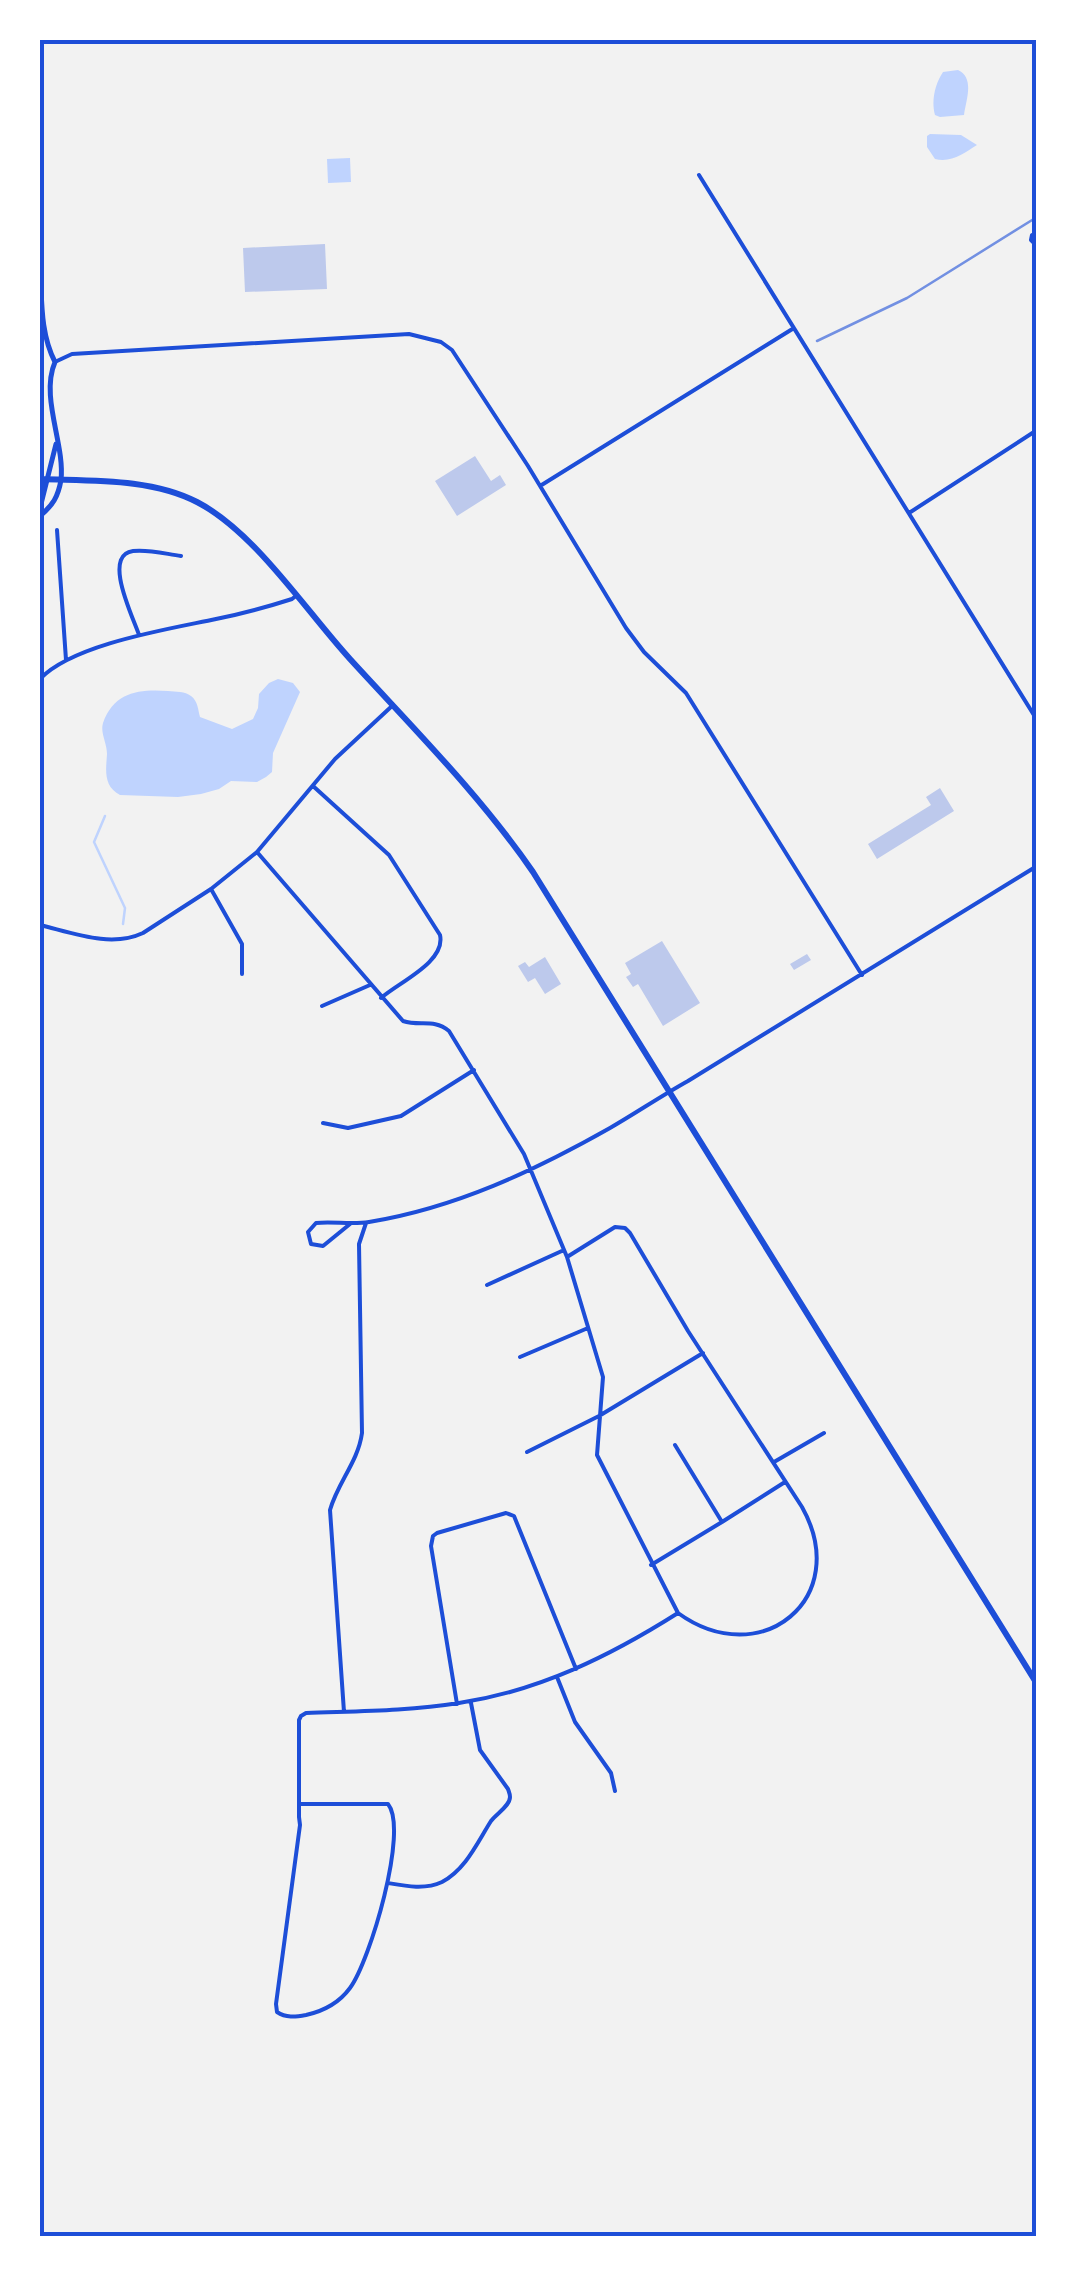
<svg xmlns="http://www.w3.org/2000/svg" width="1077" height="2277" font-family="'Golos Text',sans-serif">
	<style>
		.water { fill: #bfd3fe }
		.lines { fill: none; stroke-linecap: round; stroke-linejoin: round }
		.stream { stroke: #bfd3fe; stroke-width: 2.5 }
		.building { fill: #bdc9ec }
		.minor { stroke: #1d4ed8; stroke-width: 4 }
		.tertiary { stroke: #1d4ed8; stroke-width: 5 }
		.secondary { stroke: #1d4ed8; stroke-width: 5 }
		.primary { stroke: #1d4ed8; stroke-width: 6 }
		.rail { stroke: #7290e2; stroke-width: 2.5 }
		.neatline { fill: none; stroke: #1d4ed8; stroke-width: 4 }
	</style>
	<rect width="100%" height="100%" fill="#f2f2f2"/>
	<!-- water -->
	<path class="water" d="M958,70C975,78 966,100 964,115L940,117L935,115C931,101 935,84 943,72Z
		M930,134L961,135L977,145C964,153 952,163 935,159L927,147V136Z
		M350,158L351,182L328,183L327,159Z
		M278,679L293,683L300,692L273,753L272,772L266,777L257,782L231,781L219,789L201,794L178,797L120,795C103,786 106,770 107,754C107,743 100,733 103,723C114,692 139,689 168,691C176,692 185,691 191,696C198,701 198,710 200,717L232,729L253,719L258,708L259,694L269,683Z"/>
	<g class="lines">
		<!-- stream -->
		<path class="stream" d="M105,816L94,842L125,908L123,924"/>
	</g>
	<!-- building -->
	<path class="building" d="M325,244L327,289L245,292L243,248Z
		M475,456L491,481L500,475L506,485L457,516L435,481Z
		M940,788L954,811L877,859L868,844L931,805L926,797Z
		M662,941L700,1003L663,1026L638,984L633,987L626,977L631,974L625,963Z
		M807,954L811,960L794,970L790,964Z
		M545,957L561,984L545,994L535,978L528,982L518,966L525,962L529,967Z"/>
	<g class="lines">
		<!-- minor -->
		<path class="minor" d="M699,175L1037,720
			M1037,233L1032,235L1031,240L1037,246
			M57,361L72,354L409,334L441,342L452,350L528,466L626,628L644,652L686,693L862,975
			M540,486L794,328
			M909,513L1037,430
			M57,530L66,660
			M139,635C133,617 102,555 133,551C148,549 166,554 181,556
			M40,679C73,644 169,629 216,619C242,614 267,607 292,599L297,595
			M313,786L389,855L440,935C446,962 399,982 381,998
			M257,852L403,1021C420,1027 433,1018 449,1031L524,1154L567,1257L603,1377L597,1455L678,1613C761,1673 853,1598 802,1507L688,1331L630,1233L625,1228L615,1227L567,1257
			M211,889L242,944V974
			M40,925C73,933 111,948 143,933L211,889L257,852L335,759L392,706
			M322,1006L370,985
			M323,1123L348,1128L401,1116L474,1070
			M350,1224L323,1246L311,1244L308,1232L316,1223C333,1221 351,1225 369,1222C455,1208 534,1171 610,1128C636,1113 661,1096 688,1081L1037,866
			M487,1285L564,1250
			M520,1357L588,1328
			M527,1452L599,1416L703,1353
			M774,1462L824,1433
			M722,1522L785,1482
			M651,1565L722,1522L675,1445
			M557,1677L575,1722L611,1773L615,1791
			M457,1704L431,1546L433,1536L437,1533L506,1513L514,1516L576,1669
			M344,1712L330,1510C338,1482 358,1462 362,1433L359,1244L366,1223
			M300,1804H388C409,1830 370,1961 350,1988C339,2003 324,2011 306,2015C295,2017 286,2018 277,2012L276,2004L300,1825L299,1817V1720L301,1716L306,1713C357,1711 408,1711 459,1703C539,1691 610,1656 678,1613
			M388,1883C405,1886 425,1890 442,1882C466,1869 477,1843 491,1821C496,1814 510,1806 510,1797C510,1794 509,1792 508,1789L480,1750L471,1703"/>
		<!-- tertiary -->
		<path class="tertiary" d="M40,268C42,300 40,333 55,362C40,397 65,444 61,480
			M47,480L56,444"/>
		<!-- secondary -->
		<path class="secondary" d="M40,508L47,480
			M40,516C53,505 58,497 61,480"/>
		<!-- primary -->
		<path class="primary" d="M40,479C91,481 151,478 197,502C255,532 306,611 350,659C413,728 480,795 533,872L1037,1684"/>
		<!-- rail -->
		<path class="rail" d="M817,341L907,298L1037,217"/>
	</g>
	<!-- border -->
	<rect width="1077" height="2277" fill="none" stroke="#ffffff" stroke-width="85"/>
	<rect x="42" y="42" width="992" height="2192" class="neatline"/>
</svg>
